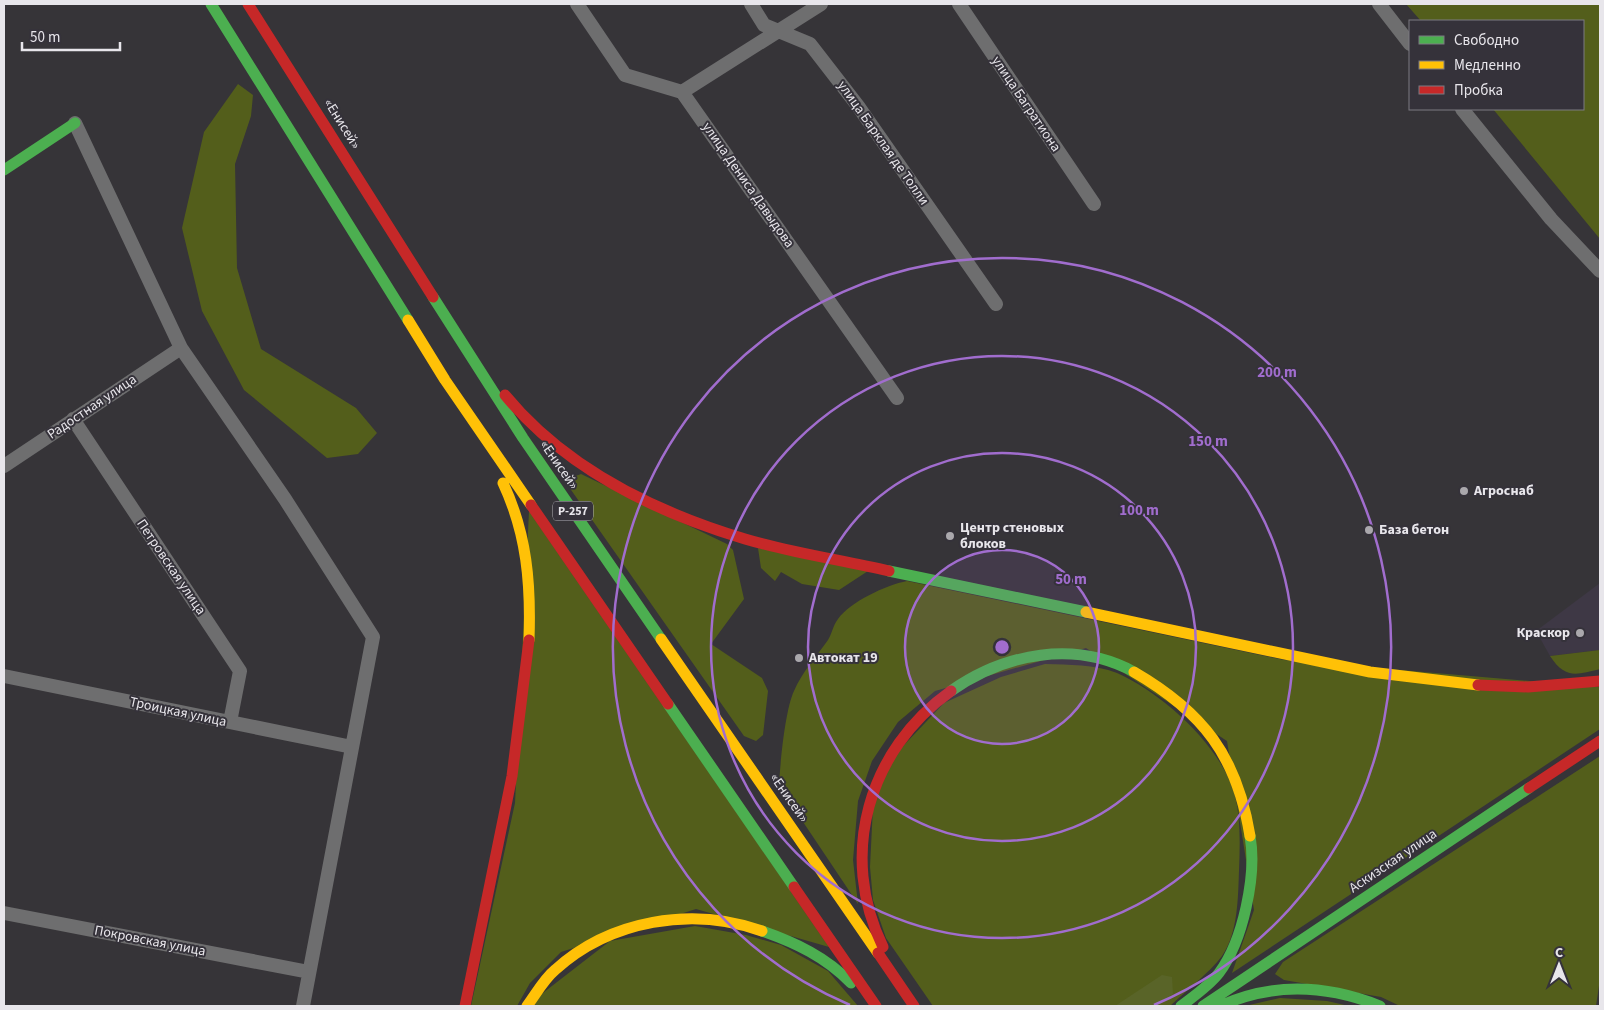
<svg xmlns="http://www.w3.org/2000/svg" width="1604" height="1010" font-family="'Source Sans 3',sans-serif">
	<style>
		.built { fill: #3e3845 }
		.green { fill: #535e1b }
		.forest { fill: #596428 }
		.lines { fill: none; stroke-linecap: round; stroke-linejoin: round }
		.street { stroke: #6e6e6f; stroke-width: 14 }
		.fast { stroke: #4caf50; stroke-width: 11 }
		.slow { stroke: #ffc107; stroke-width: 11 }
		.jam { stroke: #c62828; stroke-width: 11 }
		.ring { fill: none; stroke: #a16dce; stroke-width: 2.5 }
		.poi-dot { fill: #aaa8ac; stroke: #35323a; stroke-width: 2 }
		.labels { text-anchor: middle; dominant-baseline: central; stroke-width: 4; stroke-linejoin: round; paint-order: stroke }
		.shield { fill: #35323a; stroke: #b2b0b6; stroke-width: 1 }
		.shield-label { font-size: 12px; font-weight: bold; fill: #e8e6eb }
		.street-label { font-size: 14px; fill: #e8e6eb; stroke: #35323a }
		.poi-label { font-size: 14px; font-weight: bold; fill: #e8e6eb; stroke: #35323a; text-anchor: start }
		.centre { fill: #a16dce; stroke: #35323a; stroke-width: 2.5 }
		.ring-label { font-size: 15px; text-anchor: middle; font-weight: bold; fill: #a16dce; stroke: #35323a; stroke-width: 4; stroke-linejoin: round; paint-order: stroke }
	</style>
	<rect width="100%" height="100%" fill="#363438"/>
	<!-- built -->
	<path class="built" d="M1600,583V650L1550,656L1536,631Z"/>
	<!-- green -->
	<path class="green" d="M1406,4H1600V239L1493,109H1583V21H1421Z
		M238,84L253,95L251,116L235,164L237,268L261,349L356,408L377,433L358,454L327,458L244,390L202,311L182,228L204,132Z
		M581,474L727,544L733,550L744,599L711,644L762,678L768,691L763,735L756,741L744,736L569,487L573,477Z
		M529,511L829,947L696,909L561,952L530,983L517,1006H471L515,803Z
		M758,548L868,571L839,590L802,584L781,572L775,581L761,568Z
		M907,581L1284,660L1600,687V729L1232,973L1254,910L1227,741L1086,648L935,691L898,722L872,761L858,801L853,860L858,904L779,786C780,765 785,710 794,691C802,672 816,657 828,640C832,634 833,625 838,619C850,602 886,585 907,581Z
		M1600,650V669C1576,675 1565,679 1550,656Z
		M1045,664C1069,665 1094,664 1117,673C1162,693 1219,744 1234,792C1241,817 1240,845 1239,871C1238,898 1238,933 1222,956C1209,973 1186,991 1170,1006H933L886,938L873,900L870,867L873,806L886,764L944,703L1001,677Z
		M1600,756V979L1596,1006H1400L1381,997L1284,980L1275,974L1283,962Z
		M695,926L746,935L781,945L828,971L858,1006H534L539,996L610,941Z
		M1280,998L1327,1001L1349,1006H1245Z"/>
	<!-- forest -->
	<path class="forest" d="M1162,975L1172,977L1173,994L1154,1006H1115Z"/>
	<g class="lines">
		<!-- street -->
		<path class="street" d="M577,4L625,75L682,92L897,398
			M751,4L764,25L810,44L858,106L996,304
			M959,4L1094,204
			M1379,4L1410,44
			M682,92L821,4
			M1462,109L1551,219L1600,271
			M75,123L181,348L285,499L373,637L303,1006
			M73,419L240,671L230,722
			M4,466L181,348
			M4,676L352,747
			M4,913L309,972"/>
		<!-- fast -->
		<path class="fast" d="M211,4L408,320
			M4,170L75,123
			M433,297L523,438L661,639
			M889,571L1086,612
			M951,691C1005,653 1075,640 1134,672
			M668,704L794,887
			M762,931C796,943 826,957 851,983
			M1181,1006C1194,996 1209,986 1219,973C1243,941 1257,875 1250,836
			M1203,1006L1529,788
			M1220,1006C1273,982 1327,985 1380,1006"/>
		<!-- slow -->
		<path class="slow" d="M408,320L445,380L531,505
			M503,483C527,534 531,584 529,640
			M1086,612L1370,672L1478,685
			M661,639L878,953
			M1134,672C1203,712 1237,756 1250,836
			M527,1006C536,994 544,979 555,970C610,920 692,906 762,931"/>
		<!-- jam -->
		<path class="jam" d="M248,4L433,297
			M505,395C565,468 655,512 745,539C792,553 842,560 889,571
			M531,505L668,704
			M1478,685L1528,687L1600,681
			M1529,788L1600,741
			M794,887L876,1006
			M883,947C838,855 868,750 951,691
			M878,953L914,1006
			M465,1006L512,776L529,640"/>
	</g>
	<!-- distance rings -->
	<circle cx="1002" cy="647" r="97" fill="#a16dce" fill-opacity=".12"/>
	<g class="ring">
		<circle cx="1002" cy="647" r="97"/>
		<circle cx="1002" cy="647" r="194"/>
		<circle cx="1002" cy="647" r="291"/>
		<path d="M850 1005A389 389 0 1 1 1154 1005"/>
	</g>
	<!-- markers -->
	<g class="poi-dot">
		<circle cx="1464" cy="491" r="5"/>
		<circle cx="1369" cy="530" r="5"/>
		<circle cx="950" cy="536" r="5"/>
		<circle cx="1580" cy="633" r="5"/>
		<circle cx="799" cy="658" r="5"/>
	</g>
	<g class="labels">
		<!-- shield labels -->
		<rect class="shield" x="553" y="501.5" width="40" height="19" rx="4"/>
		<g class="shield-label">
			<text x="573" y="511">Р-257</text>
		</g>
		<!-- street labels -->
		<g class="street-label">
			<text transform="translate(1026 104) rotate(56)">улица Багратиона</text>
			<text transform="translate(342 124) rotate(58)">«Енисей»</text>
			<text transform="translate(883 143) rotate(55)">улица Барклая де Толли</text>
			<text transform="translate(748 185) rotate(55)">улица Дениса Давыдова</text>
			<text transform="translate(92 407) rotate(-34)">Радостная улица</text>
			<text transform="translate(559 465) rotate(55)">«Енисей»</text>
			<text transform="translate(171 567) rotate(56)">Петровская улица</text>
			<text transform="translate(178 712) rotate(12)">Троицкая улица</text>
			<text transform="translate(789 798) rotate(55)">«Енисей»</text>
			<text transform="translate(1393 861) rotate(-34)">Аскизская улица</text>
			<text transform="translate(150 941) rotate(11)">Покровская улица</text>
		</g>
		<!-- poi labels -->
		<g class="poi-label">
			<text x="1474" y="491">Агроснаб</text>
			<text x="960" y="528">Центр стеновых<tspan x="960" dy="16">блоков</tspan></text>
			<text x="1379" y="530">База бетон</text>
			<text x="1570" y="633" text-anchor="end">Краскор</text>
			<text x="809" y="658">Автокат 19</text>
		</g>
	</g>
	<circle cx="1002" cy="647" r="8" class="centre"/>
	<g class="ring-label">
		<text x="1277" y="377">200 m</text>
		<text x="1208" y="446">150 m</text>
		<text x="1139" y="515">100 m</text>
		<text x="1071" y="584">50 m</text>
	</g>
	<!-- border -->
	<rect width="1604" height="1010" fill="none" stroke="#e8e6eb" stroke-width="10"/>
	<!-- legend -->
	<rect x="1409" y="20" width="175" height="90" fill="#35323a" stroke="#7d7a81"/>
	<rect x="1419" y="36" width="25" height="8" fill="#4caf50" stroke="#7d7a81"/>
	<text x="1454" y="45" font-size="15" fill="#e8e6eb">Свободно</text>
	<rect x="1419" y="61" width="25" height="8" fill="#ffc107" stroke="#7d7a81"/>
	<text x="1454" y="70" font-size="15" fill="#e8e6eb">Медленно</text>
	<rect x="1419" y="86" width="25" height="8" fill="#c62828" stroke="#7d7a81"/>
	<text x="1454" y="95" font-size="15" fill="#e8e6eb">Пробка</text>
	<!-- north arrow -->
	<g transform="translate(1559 965)" stroke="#35323a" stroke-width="4" paint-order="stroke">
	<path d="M0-4L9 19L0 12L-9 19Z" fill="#e8e6eb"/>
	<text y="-8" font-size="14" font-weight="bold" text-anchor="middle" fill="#e8e6eb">С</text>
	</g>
	<!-- scale -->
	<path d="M22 42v8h98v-8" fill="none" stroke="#e8e6eb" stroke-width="2.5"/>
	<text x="30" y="42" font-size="15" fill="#e8e6eb" stroke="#35323a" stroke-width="4" paint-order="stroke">50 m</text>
</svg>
